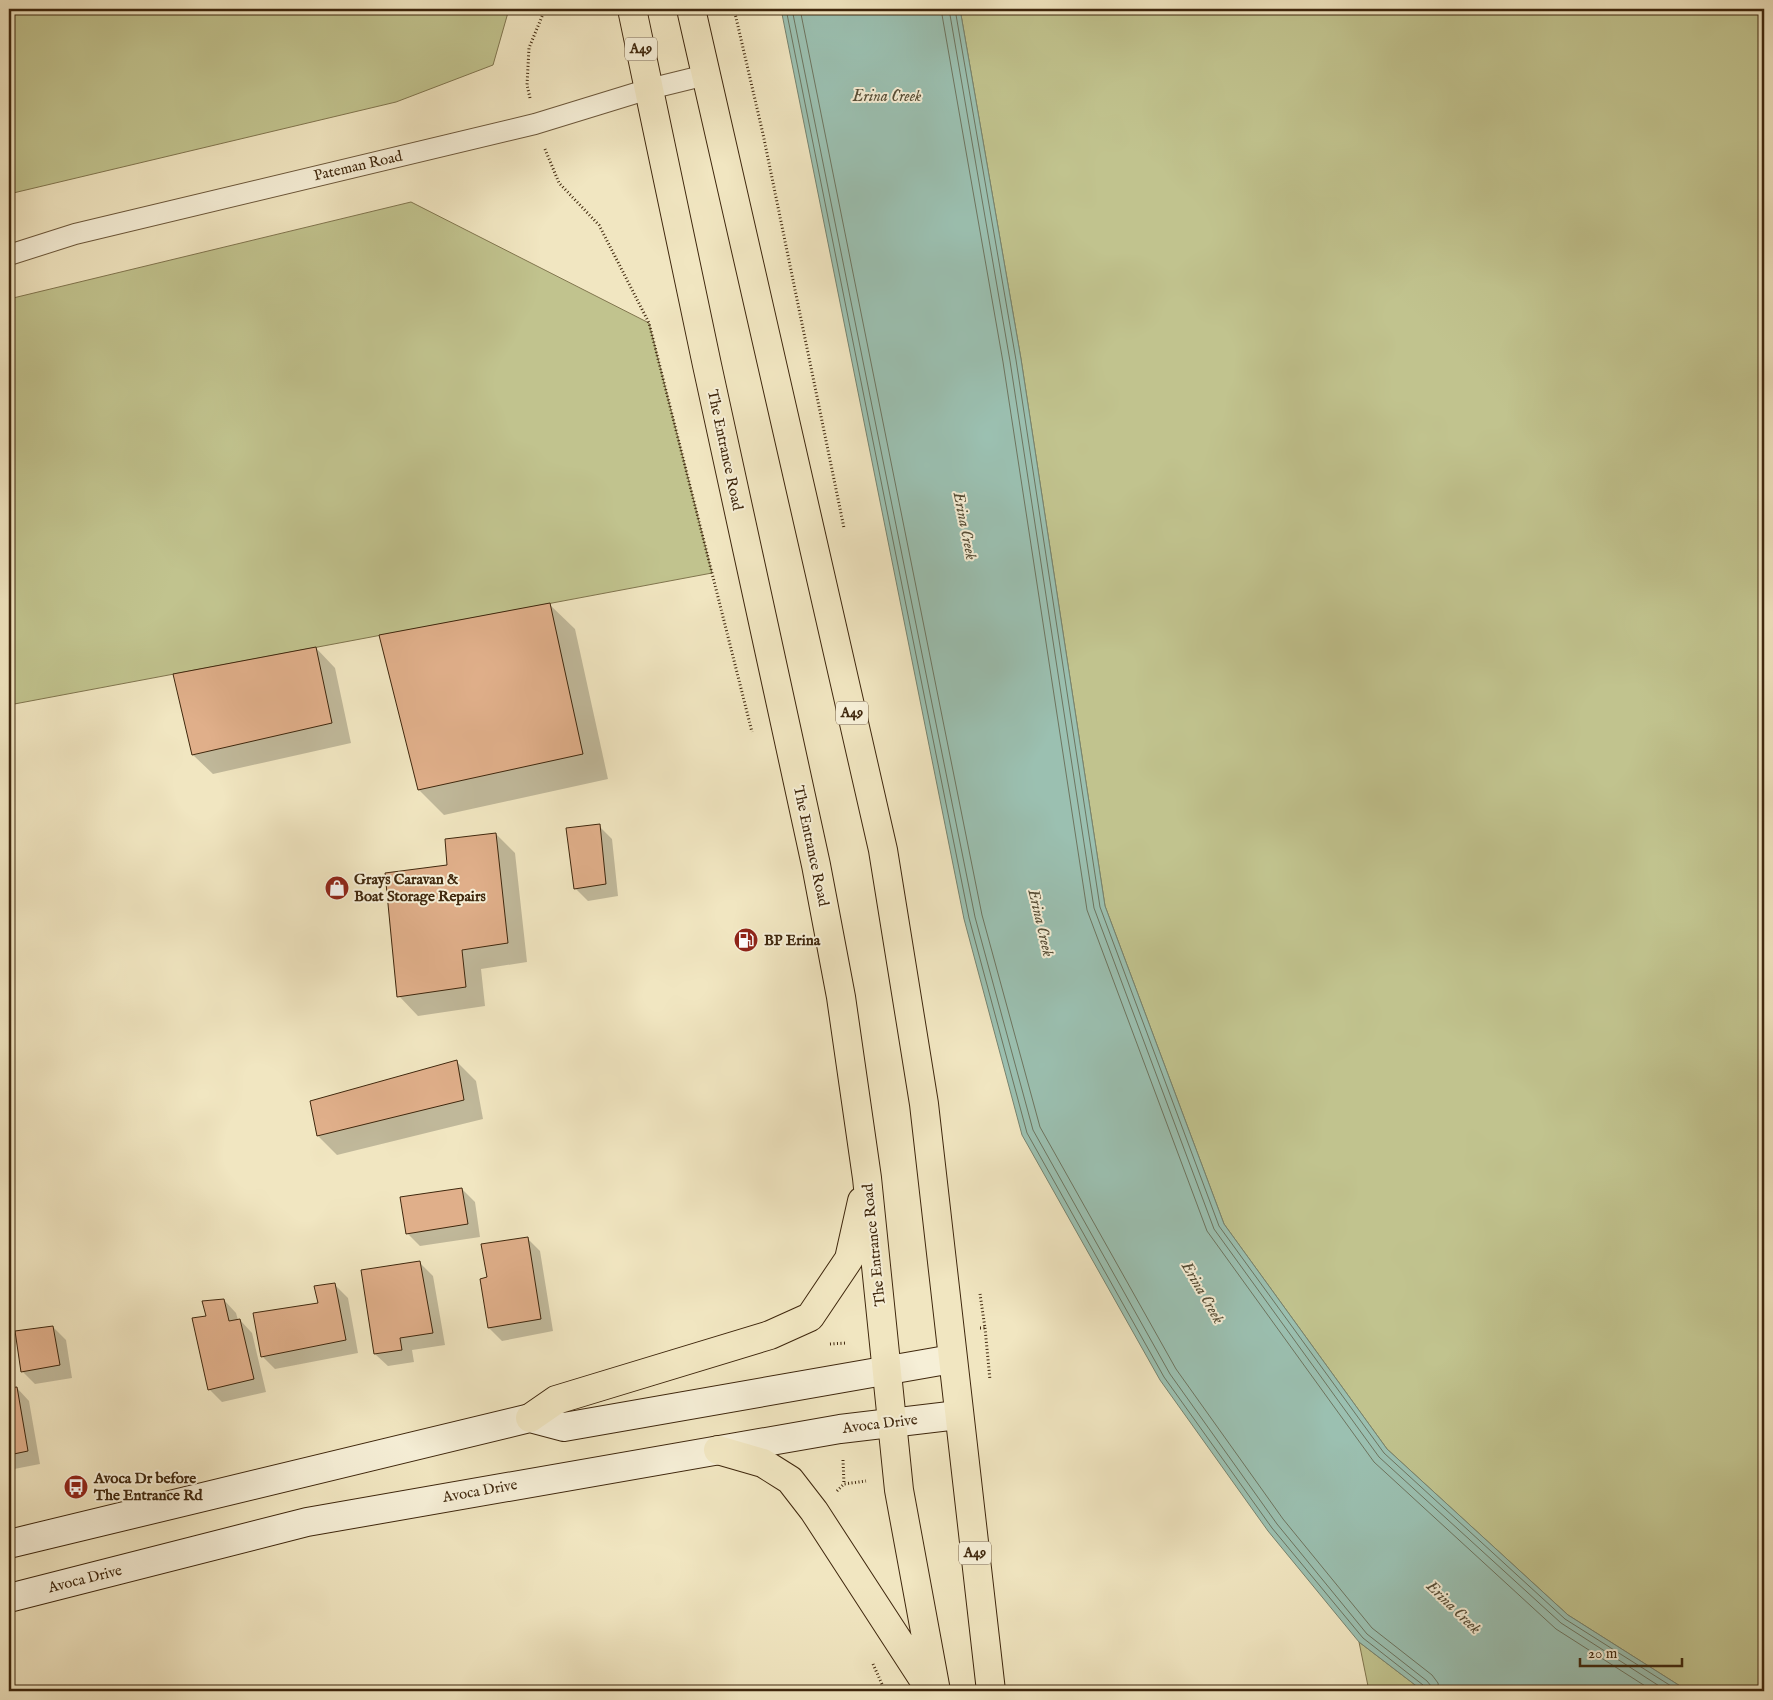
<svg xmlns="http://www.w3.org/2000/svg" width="1773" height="1700" font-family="'IM FELL English',serif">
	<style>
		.green { fill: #c1c38e; stroke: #80754e }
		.water { fill: #9bc0b1; stroke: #76836f }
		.shadow { fill: #0003 }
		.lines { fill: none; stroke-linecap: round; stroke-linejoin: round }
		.shore { stroke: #6d745f; stroke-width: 1 }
		.building { fill: #e0af8a; stroke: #3f270d }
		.lane-casing { stroke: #6c573a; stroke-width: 22 }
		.secondary-casing { stroke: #3f270d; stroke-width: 30 }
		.highway-casing { stroke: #3f270d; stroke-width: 30 }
		.path { stroke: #3f270d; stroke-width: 3; stroke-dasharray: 1 2.5; stroke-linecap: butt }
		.lane { stroke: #f6efd7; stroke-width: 20 }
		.secondary { stroke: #f6efd7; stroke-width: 28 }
		.highway { stroke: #f1e6c1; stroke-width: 28 }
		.labels { text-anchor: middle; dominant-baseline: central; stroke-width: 4; stroke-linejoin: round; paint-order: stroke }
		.shield { fill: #f6efd7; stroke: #76634a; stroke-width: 1 }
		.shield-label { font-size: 14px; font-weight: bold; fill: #3f270d }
		.street-label { font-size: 15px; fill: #3f270d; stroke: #f6efd7 }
		.poi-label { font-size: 15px; font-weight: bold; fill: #3f270d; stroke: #f6efd7; text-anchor: start }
		.water-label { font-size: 16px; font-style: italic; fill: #564d36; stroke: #f6efd7 }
	</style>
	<rect width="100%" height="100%" fill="#f1e6c1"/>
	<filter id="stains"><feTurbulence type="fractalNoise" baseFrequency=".004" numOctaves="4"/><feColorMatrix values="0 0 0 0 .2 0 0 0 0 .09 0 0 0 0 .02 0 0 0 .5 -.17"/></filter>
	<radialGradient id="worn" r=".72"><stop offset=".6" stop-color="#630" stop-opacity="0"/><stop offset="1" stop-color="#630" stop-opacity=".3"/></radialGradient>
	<!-- green -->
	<path class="green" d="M9,9H509L493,65L396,102L9,194Z
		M960,9H1764V1691H1688L1568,1615L1387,1449L1224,1224L1105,906L1021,359Z
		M411,202L649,323L712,573L9,705V299Z
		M1359,1642L1423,1691H1369Z"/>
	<!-- water -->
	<path class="water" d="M781,9H960L1021,359L1105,906L1224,1224L1387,1449L1568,1615L1688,1691H1423L1359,1642L1268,1531L1160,1380L1022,1135L964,919Z"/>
	<!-- shadow -->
	<path class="shadow" d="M549,604L575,629L608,779L444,815L419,790Z
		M316,648L335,668L351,743L213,774L193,755L175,675Z
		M599,826L612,839L618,896L588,901L575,888Z
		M496,834L515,853L527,962L481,969L485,1006L418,1016L399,996L449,866Z
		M457,1062L476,1081L483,1119L337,1155L318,1136Z
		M462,1189L475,1202L480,1237L420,1246L407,1233Z
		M528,1239L540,1251L553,1331L502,1341L489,1328L482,1280L489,1278Z
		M420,1263L433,1276L445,1345L412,1350L414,1362L388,1366L375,1354Z
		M335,1285L348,1298L358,1353L275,1369L262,1356L320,1304Z
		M224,1300L236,1313L238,1320H240L252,1333L266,1392L222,1402L209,1389L207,1317Z
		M53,1327L66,1340L72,1378L35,1384L22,1371Z
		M17,1388L29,1401L40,1464L9,1470V1389Z"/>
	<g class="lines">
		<!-- shore -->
		<path class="shore" d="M786,9L969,918L1027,1133L1164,1377L1272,1528L1363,1638L1423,1685L1425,1691
			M792,9L975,917L1033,1130L1170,1374L1277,1524L1367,1634L1427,1681L1431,1686L1432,1691
			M800,9L982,915L1040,1127L1176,1369L1283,1519L1372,1628L1432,1675L1438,1683L1439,1691
			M941,9L1003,362L1087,910L1207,1231L1374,1462L1556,1629L1653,1691
			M949,9L1010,361L1094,908L1214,1229L1379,1457L1561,1623L1667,1691
			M955,9L1016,360L1100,907L1219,1226L1384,1453L1565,1619L1679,1691"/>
	</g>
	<!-- building -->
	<path class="building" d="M550,603L583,754L418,790L379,635Z
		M316,647L332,723L192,755L173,674Z
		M600,824L606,884L574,889L566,828Z
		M496,833L508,943L462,950L466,987L397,997L385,873L447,865L445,839Z
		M457,1060L464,1100L317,1136L310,1101Z
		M462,1188L468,1224L406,1234L400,1197Z
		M528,1237L541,1319L488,1328L480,1279L487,1277L481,1244Z
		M420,1261L433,1333L400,1338L402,1350L374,1354L361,1270Z
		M335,1283L346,1340L261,1357L253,1313L318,1303L314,1286Z
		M224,1299L229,1321L240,1319L254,1379L208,1390L192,1318L206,1316L202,1301Z
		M53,1326L60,1365L21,1372L15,1331Z
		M17,1387L28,1451L9,1455V1388Z"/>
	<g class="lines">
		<defs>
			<path id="lane" d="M9,255L75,234L535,124L649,89L706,75"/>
			<path id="secondary" d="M9,1544L530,1418L564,1427L952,1359
				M9,1598L307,1522L840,1429L958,1415"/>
			<path id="highway" d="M632,9L707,365L816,865L841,997L867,1178L899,1490L936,1691
				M691,9L883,850L924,1104L991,1691
				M530,1418L556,1400L770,1335L810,1317L849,1259L862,1201
				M718,1450L763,1463L790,1480L814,1511L931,1691"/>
		</defs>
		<!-- lane casing -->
		<use href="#lane" class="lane-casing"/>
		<!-- secondary casing -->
		<use href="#secondary" class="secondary-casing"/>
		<!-- highway casing -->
		<use href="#highway" class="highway-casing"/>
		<!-- path -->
		<path class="path" d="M734,9L763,134L844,528
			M530,98L527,85L529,48L545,9
			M545,149L559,183L599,225L649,323L752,732
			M980,1328H985L980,1294
			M985,1328L990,1380
			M830,1344L847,1343
			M843,1460L844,1484
			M837,1491L844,1484L866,1481
			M873,1664L885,1691"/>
		<!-- lane -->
		<use href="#lane" class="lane"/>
		<!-- secondary -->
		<use href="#secondary" class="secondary"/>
		<!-- highway -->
		<use href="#highway" class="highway"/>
	</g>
	<!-- icons -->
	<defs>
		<symbol id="shop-disc" viewBox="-11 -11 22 22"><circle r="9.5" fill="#8f2418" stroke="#f6efd7"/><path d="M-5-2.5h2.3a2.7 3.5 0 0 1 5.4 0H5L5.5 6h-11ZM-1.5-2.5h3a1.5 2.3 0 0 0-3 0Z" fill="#fff"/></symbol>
		<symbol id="fuel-disc" viewBox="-11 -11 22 22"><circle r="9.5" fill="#8f2418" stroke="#f6efd7"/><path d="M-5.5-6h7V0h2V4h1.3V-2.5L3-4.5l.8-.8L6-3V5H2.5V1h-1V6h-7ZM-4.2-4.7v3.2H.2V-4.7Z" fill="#fff"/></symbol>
		<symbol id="bus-disc" viewBox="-11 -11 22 22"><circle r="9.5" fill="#8f2418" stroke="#f6efd7"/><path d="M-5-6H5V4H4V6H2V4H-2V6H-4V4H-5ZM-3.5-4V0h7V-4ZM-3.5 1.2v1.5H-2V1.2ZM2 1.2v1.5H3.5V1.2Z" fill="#fff"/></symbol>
	</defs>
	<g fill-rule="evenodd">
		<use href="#shop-disc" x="323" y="874" width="28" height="28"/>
		<use href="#fuel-disc" x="732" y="926" width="28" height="28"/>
		<use href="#bus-disc" x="62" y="1473" width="28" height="28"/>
	</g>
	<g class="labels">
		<!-- shield labels -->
		<g class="shield">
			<rect x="625" y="37.5" width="32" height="23" rx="4"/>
			<rect x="836" y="701.5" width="32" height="23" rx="4"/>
			<rect x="959" y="1541.5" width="32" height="23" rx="4"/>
		</g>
		<g class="shield-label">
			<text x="641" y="49">A49</text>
			<text x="852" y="713">A49</text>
			<text x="975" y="1553">A49</text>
		</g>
		<!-- street labels -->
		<g class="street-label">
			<text transform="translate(358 166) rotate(-13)">Pateman Road</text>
			<text transform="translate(725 450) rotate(78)">The Entrance Road</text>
			<text transform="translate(811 846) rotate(78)">The Entrance Road</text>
			<text transform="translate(874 1245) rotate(-96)">The Entrance Road</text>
			<text transform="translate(880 1424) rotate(-7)">Avoca Drive</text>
			<text transform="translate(480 1491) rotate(-10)">Avoca Drive</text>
			<text transform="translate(85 1579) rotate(-14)">Avoca Drive</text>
		</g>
		<!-- poi labels -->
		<g class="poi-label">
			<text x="354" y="879">Grays Caravan &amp;<tspan x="354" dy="17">Boat Storage Repairs</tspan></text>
			<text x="764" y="940">BP Erina</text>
			<text x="94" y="1478">Avoca Dr before<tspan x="94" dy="17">The Entrance Rd</tspan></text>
		</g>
		<!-- water labels -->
		<g class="water-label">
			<text x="887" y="97">Erina Creek</text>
			<text transform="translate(964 526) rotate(79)">Erina Creek</text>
			<text transform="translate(1040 923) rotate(77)">Erina Creek</text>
			<text transform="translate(1202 1293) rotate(60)">Erina Creek</text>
			<text transform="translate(1453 1608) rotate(44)">Erina Creek</text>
		</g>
	</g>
	<!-- margin -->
	<rect width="1773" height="1700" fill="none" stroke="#f1e6c1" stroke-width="30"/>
	<rect x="10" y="10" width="1753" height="1680" fill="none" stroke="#3f270d" stroke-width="2.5"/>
	<rect x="15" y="15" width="1743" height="1670" fill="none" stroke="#3f270d"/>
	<!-- scale -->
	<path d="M1580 1658v8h102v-8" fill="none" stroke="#3f270d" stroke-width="2.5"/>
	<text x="1588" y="1658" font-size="15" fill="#3f270d" stroke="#f6efd7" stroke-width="4" paint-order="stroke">20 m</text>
	<rect width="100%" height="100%" filter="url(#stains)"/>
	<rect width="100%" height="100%" fill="url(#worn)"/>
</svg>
